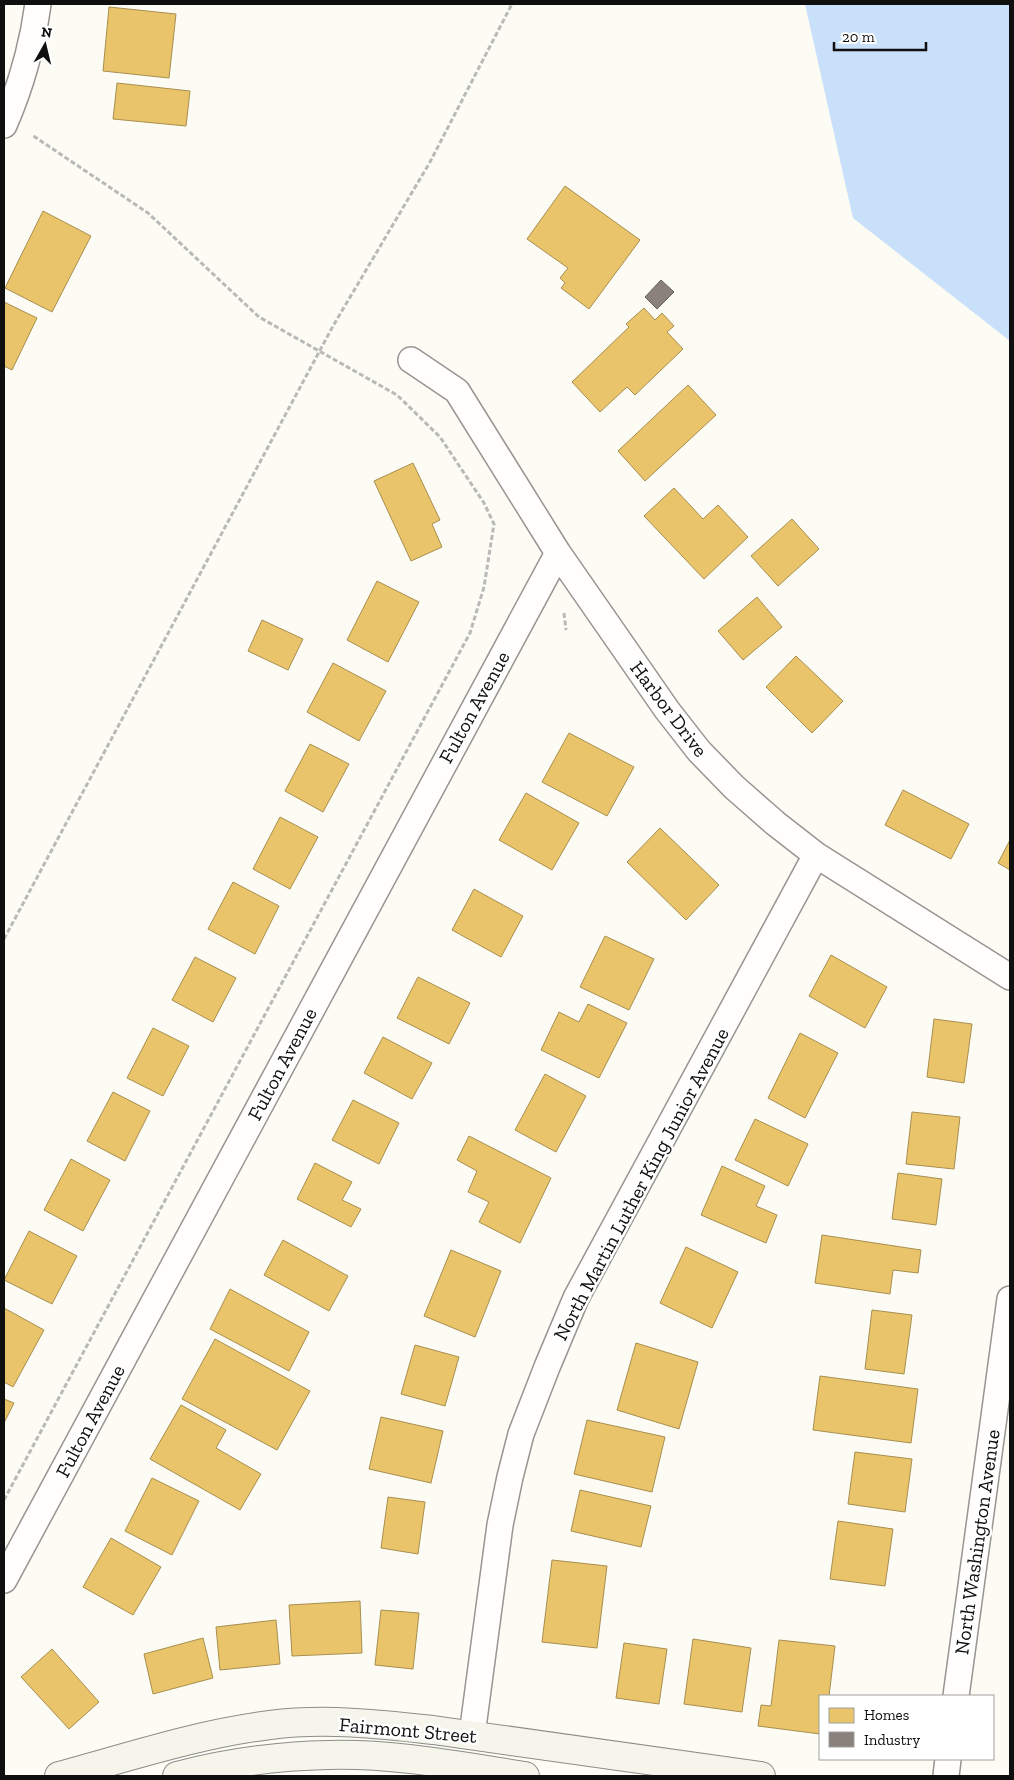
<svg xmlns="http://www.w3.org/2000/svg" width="1014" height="1780" font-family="'Zilla Slab',serif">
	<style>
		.water { fill: #c8e0f9 }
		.homes { fill: #e9c46a; stroke: #a88e4f }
		.industry { fill: #8a817c; stroke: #655f5b }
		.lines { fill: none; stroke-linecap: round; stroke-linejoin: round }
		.minor-casing { stroke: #969592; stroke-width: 28 }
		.secondary-casing { stroke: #8c8c89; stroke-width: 30 }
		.path { stroke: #b9b9b8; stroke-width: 3; stroke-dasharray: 5 2.5; stroke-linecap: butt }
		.minor { stroke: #fffefd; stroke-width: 25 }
		.secondary { stroke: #f5f5eb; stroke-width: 28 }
		.labels { text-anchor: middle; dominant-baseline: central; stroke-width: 5; stroke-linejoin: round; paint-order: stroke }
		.street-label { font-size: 20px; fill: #0f0f0f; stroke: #fff }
	</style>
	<rect width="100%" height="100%" fill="#fcfbf4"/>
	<!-- water -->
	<path class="water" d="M805,4H1010V341L853,218Z"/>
	<!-- homes -->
	<path class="homes" d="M109,7L176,14L169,78L103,71Z
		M117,83L190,91L186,126L113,119Z
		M565,186L640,240L589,309L561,288L565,283L560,278L568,268L527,239Z
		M43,211L91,236L52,312L5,288Z
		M4,302L37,318L12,370L4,366Z
		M644,308L655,320L662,313L674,326L667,332L683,349L635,395L627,387L600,412L572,382L629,327L626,324Z
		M688,385L716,415L645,481L618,451Z
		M413,463L440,520L432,524L442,547L411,561L374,481Z
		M674,488L703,519L718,505L748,537L704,579L644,516Z
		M792,519L819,549L778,586L751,556Z
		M377,581L419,602L388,662L347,640Z
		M757,597L782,627L743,660L718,631Z
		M262,620L303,639L288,670L248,651Z
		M796,656L843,701L812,733L766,687Z
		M333,663L386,691L359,741L307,712Z
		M569,733L634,767L607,816L542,782Z
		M310,744L349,764L323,812L285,791Z
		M903,790L969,824L951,859L885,825Z
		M526,793L579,823L552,870L499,840Z
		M280,817L318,837L290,889L253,869Z
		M660,828L719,885L686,920L627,862Z
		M1010,840V870L998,863Z
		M233,882L279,906L255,954L208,929Z
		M474,889L523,916L501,957L452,930Z
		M605,936L654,959L629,1010L580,987Z
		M831,955L887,987L865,1028L809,996Z
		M195,957L236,978L213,1022L172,1000Z
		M418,977L470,1003L449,1044L397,1018Z
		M588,1004L627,1023L599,1078L541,1050L559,1012L579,1022Z
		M934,1019L972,1024L964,1083L927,1077Z
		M153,1028L189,1046L163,1096L127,1078Z
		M800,1033L838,1053L805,1118L768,1098Z
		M383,1037L432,1063L412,1099L364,1073Z
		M545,1074L586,1096L556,1152L515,1130Z
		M113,1092L150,1111L125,1161L87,1141Z
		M353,1100L399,1123L379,1164L332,1140Z
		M912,1112L960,1117L954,1169L906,1164Z
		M755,1119L808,1144L788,1186L735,1160Z
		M469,1136L551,1178L520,1243L479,1222L489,1202L468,1192L477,1171L457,1160Z
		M71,1159L110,1180L83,1231L44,1210Z
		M315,1163L352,1182L342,1200L361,1209L351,1227L297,1199Z
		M722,1166L765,1186L756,1206L777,1215L766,1243L701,1215Z
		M898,1173L942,1179L936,1225L892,1219Z
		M29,1231L77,1256L52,1304L4,1280Z
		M822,1235L921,1250L918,1273L893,1270L890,1294L815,1283Z
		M283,1240L348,1276L329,1311L264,1275Z
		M686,1247L738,1272L712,1328L660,1303Z
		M451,1250L501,1271L475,1337L424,1316Z
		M230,1289L309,1332L289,1371L210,1329Z
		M4,1308L44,1330L13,1387L4,1382Z
		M872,1310L912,1315L904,1374L865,1369Z
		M215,1339L310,1391L277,1450L182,1399Z
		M636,1343L698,1362L679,1429L617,1410Z
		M415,1345L459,1357L445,1406L401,1394Z
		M820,1376L918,1389L911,1443L813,1430Z
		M4,1399L14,1403L4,1423Z
		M181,1405L226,1430L216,1448L261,1474L240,1510L150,1459Z
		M381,1417L443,1431L431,1483L369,1469Z
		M587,1420L665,1437L652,1492L574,1474Z
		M855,1452L912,1459L905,1512L848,1504Z
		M152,1478L199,1501L172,1555L125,1531Z
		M580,1490L651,1506L641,1547L571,1531Z
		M388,1497L425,1502L418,1554L381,1548Z
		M838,1521L893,1529L885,1586L830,1579Z
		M111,1538L161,1567L133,1615L83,1587Z
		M552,1560L607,1566L597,1648L542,1642Z
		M360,1601L362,1653L292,1656L289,1605Z
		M381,1610L419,1613L413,1669L375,1665Z
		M276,1620L280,1664L220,1670L216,1627Z
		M203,1638L213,1678L153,1694L144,1654Z
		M693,1639L751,1648L742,1712L684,1704Z
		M779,1640L835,1646L829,1696H820V1734L758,1726L761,1705L771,1706Z
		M624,1643L667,1649L659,1704L616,1698Z
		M52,1649L99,1702L69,1729L21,1677Z"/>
	<!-- industry -->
	<path class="industry" d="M661,280L674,292L657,309L645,297Z"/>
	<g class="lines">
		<defs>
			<path id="minor" d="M4,125C22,84 32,48 38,4
				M411,360L457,391L558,553L667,710L699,751L734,787L775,823L816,855L1010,977
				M4,1580L558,553
				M956,1696L1010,1299
				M472,1735L500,1525L510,1477L521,1434L547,1367L576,1298L816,855
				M946,1776L948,1759"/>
			<path id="secondary" d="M59,1776C129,1757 198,1734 270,1725C324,1718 379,1724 433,1730L761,1776
				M177,1776C226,1763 277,1756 328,1755C393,1753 460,1766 525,1776"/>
		</defs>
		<!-- minor casing -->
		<use href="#minor" class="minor-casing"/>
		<!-- secondary casing -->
		<use href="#secondary" class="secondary-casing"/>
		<!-- path -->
		<path class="path" d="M564,613L566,630
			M4,939L333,326L430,162L512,4
			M4,1500L470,633L484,587L494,524L484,503L440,437L397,395L259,317L148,213L32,135"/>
		<!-- minor -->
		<use href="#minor" class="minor"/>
		<!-- secondary -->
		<use href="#secondary" class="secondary"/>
	</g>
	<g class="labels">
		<!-- street labels -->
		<g class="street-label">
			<text transform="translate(474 707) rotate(-61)">Fulton Avenue</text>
			<text transform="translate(669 709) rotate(53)">Harbor Drive</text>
			<text transform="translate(282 1064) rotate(-62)">Fulton Avenue</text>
			<text transform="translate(641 1184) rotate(-62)">North Martin Luther King Junior Avenue</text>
			<text transform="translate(90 1421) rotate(-62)">Fulton Avenue</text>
			<text transform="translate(977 1542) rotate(-82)">North Washington Avenue</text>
			<text transform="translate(408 1730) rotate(5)">Fairmont Street</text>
		</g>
	</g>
	<!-- border -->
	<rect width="1014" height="1780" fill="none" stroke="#0f0f0f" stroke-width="10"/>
	<!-- legend -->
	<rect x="819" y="1695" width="175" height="65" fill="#ffffff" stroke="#9f9f9f"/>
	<rect x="829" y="1708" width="25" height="15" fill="#e9c46a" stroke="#9f9f9f"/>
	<text x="864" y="1720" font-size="15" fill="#0f0f0f">Homes</text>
	<rect x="829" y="1732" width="25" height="15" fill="#8a817c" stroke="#9f9f9f"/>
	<text x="864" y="1745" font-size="15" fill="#0f0f0f">Industry</text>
	<!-- north arrow -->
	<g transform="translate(45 45) rotate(8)" stroke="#ffffff" stroke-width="4" paint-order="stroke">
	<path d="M0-4L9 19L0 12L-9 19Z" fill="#0f0f0f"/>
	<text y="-8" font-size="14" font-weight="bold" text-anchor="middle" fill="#0f0f0f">N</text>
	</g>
	<!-- scale -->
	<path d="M834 42v8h92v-8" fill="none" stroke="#0f0f0f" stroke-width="2.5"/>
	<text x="842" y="42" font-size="15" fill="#0f0f0f" stroke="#ffffff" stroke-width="4" paint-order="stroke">20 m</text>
</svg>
